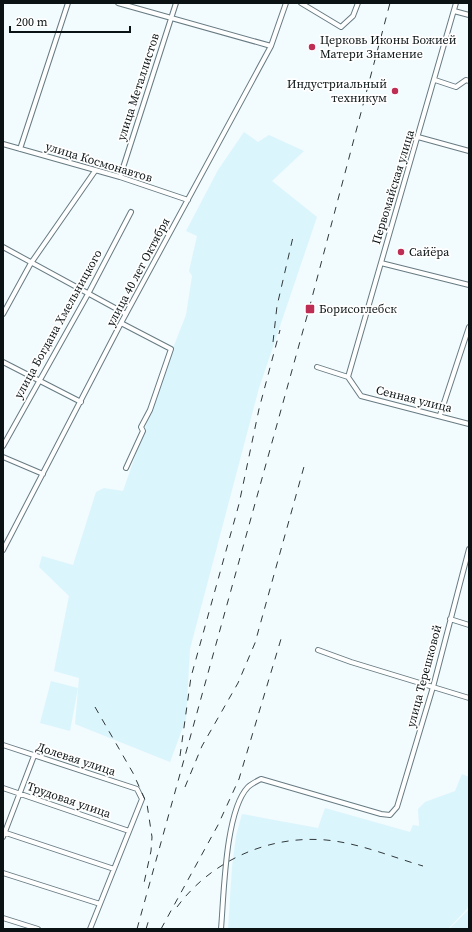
<svg xmlns="http://www.w3.org/2000/svg" width="472" height="932" font-family="'Source Serif 4',serif">
	<style>
		.built { fill: #dbf5fd }
		.lines { fill: none; stroke-linecap: round; stroke-linejoin: round }
		.minor-casing { stroke: #677b82; stroke-width: 6 }
		.minor { stroke: #fff; stroke-width: 4 }
		.rail { stroke: #30383a; stroke-width: 1; stroke-dasharray: 7 7; stroke-linecap: butt }
		.poi-dot { fill: #be2e54; stroke: #fff; stroke-width: 1.5 }
		.labels { text-anchor: middle; dominant-baseline: central; stroke-width: 3.5; stroke-linejoin: round; paint-order: stroke }
		.poi-label { font-size: 12px; fill: #0a1214; stroke: #fff; text-anchor: start }
		.street-label { font-size: 12px; fill: #0a1214; stroke: #fff }
	</style>
	<rect width="100%" height="100%" fill="#f2fbfe"/>
	<!-- built -->
	<path class="built" d="M244,132L258,142L269,135L304,151L272,181L317,217L259,388L190,649L186,719L170,762L75,724L79,678L54,671L69,596L39,567L42,556L73,565L96,492L104,488L123,491L173,348L186,315L192,276L189,271L197,236L186,231L218,170Z
		M51,681L78,688L70,731L40,723Z
		M462,774L469,777V904L467,909L448,929H228L232,867L236,836L242,814L318,828L325,808L410,832L413,825L419,826L418,809L425,802L455,791Z
		M469,906V929H449L468,910Z"/>
	<g class="lines">
		<defs>
			<path id="minor" d="M118,3L271,46
				M301,3L341,27L353,16L358,3
				M454,11L469,15
				M435,80L456,87L466,80L469,81
				M418,137L469,151
				M3,144L120,177L188,200
				M20,149L68,3
				M120,177L176,3
				M3,247L126,314
				M381,263L469,285
				M3,314L31,263L95,171
				M121,323L171,349L150,410L141,427L143,431L126,468
				M3,362L81,402
				M317,367L348,377L361,396L469,424
				M348,377L456,3
				M440,415L469,327
				M3,446L88,294L131,212
				M3,457L43,474
				M3,550L121,323L271,46L286,3
				M450,619L469,625
				M318,650L351,662L469,698
				M3,745L137,789L142,799L90,929
				M3,788L129,831
				M3,832L114,869
				M3,837L34,756
				M3,873L100,904
				M3,918L38,929
				M221,929C224,895 225,811 248,787C251,784 257,781 261,779L381,814L390,815L397,807L433,687L469,549"/>
		</defs>
		<!-- minor casing -->
		<use href="#minor" class="minor-casing"/>
		<!-- minor -->
		<use href="#minor" class="minor"/>
		<!-- rail -->
		<path class="rail" d="M273,342L277,306L293,237
			M95,707L133,773L147,804L152,837L151,851L144,883
			M180,756L191,677L239,504L259,409L280,330
			M185,787L202,746L238,683L255,643L305,463
			M177,907C211,861 268,835 326,840C359,843 392,857 423,866
			M137,929L309,309L390,3
			M146,929L150,916
			M161,929L218,825L239,779L281,639"/>
	</g>
	<!-- markers -->
	<g class="poi-dot">
		<circle cx="312" cy="47" r="4"/>
		<circle cx="395" cy="91" r="4"/>
		<circle cx="401" cy="252" r="4"/>
		<rect x="305" y="304" width="10" height="10" rx="2"/>
	</g>
	<g class="labels">
		<!-- poi labels -->
		<g class="poi-label">
			<text x="320" y="40">Церковь Иконы Божией<tspan x="320" dy="14">Матери Знамение</tspan></text>
			<text x="387" y="84" text-anchor="end">Индустриальный<tspan x="387" dy="14">техникум</tspan></text>
			<text x="409" y="252">Сайёра</text>
			<text x="319" y="309">Борисоглебск</text>
		</g>
		<!-- street labels -->
		<g class="street-label">
			<text transform="translate(138 87) rotate(-72)">улица Металлистов</text>
			<text transform="translate(99 162) rotate(17)">улица Космонавтов</text>
			<text transform="translate(393 187) rotate(-73)">Первомайская улица</text>
			<text transform="translate(138 272) rotate(-62)">улица 40 лет Октября</text>
			<text transform="translate(58 324) rotate(-61)">улица Богдана Хмельницкого</text>
			<text transform="translate(414 399) rotate(14)">Сенная улица</text>
			<text transform="translate(424 676) rotate(-75)">улица Терешковой</text>
			<text transform="translate(76 759) rotate(18)">Долевая улица</text>
			<text transform="translate(69 800) rotate(19)">Трудовая улица</text>
		</g>
	</g>
	<!-- border -->
	<rect width="472" height="932" fill="none" stroke="#0a1214" stroke-width="8"/>
	<!-- scale -->
	<path d="M10 26v6h120v-6" fill="none" stroke="#0a1214" stroke-width="2"/>
	<text x="16" y="26" font-size="12" fill="#0a1214" stroke="#ffffff" stroke-width="3" paint-order="stroke">200 m</text>
</svg>
